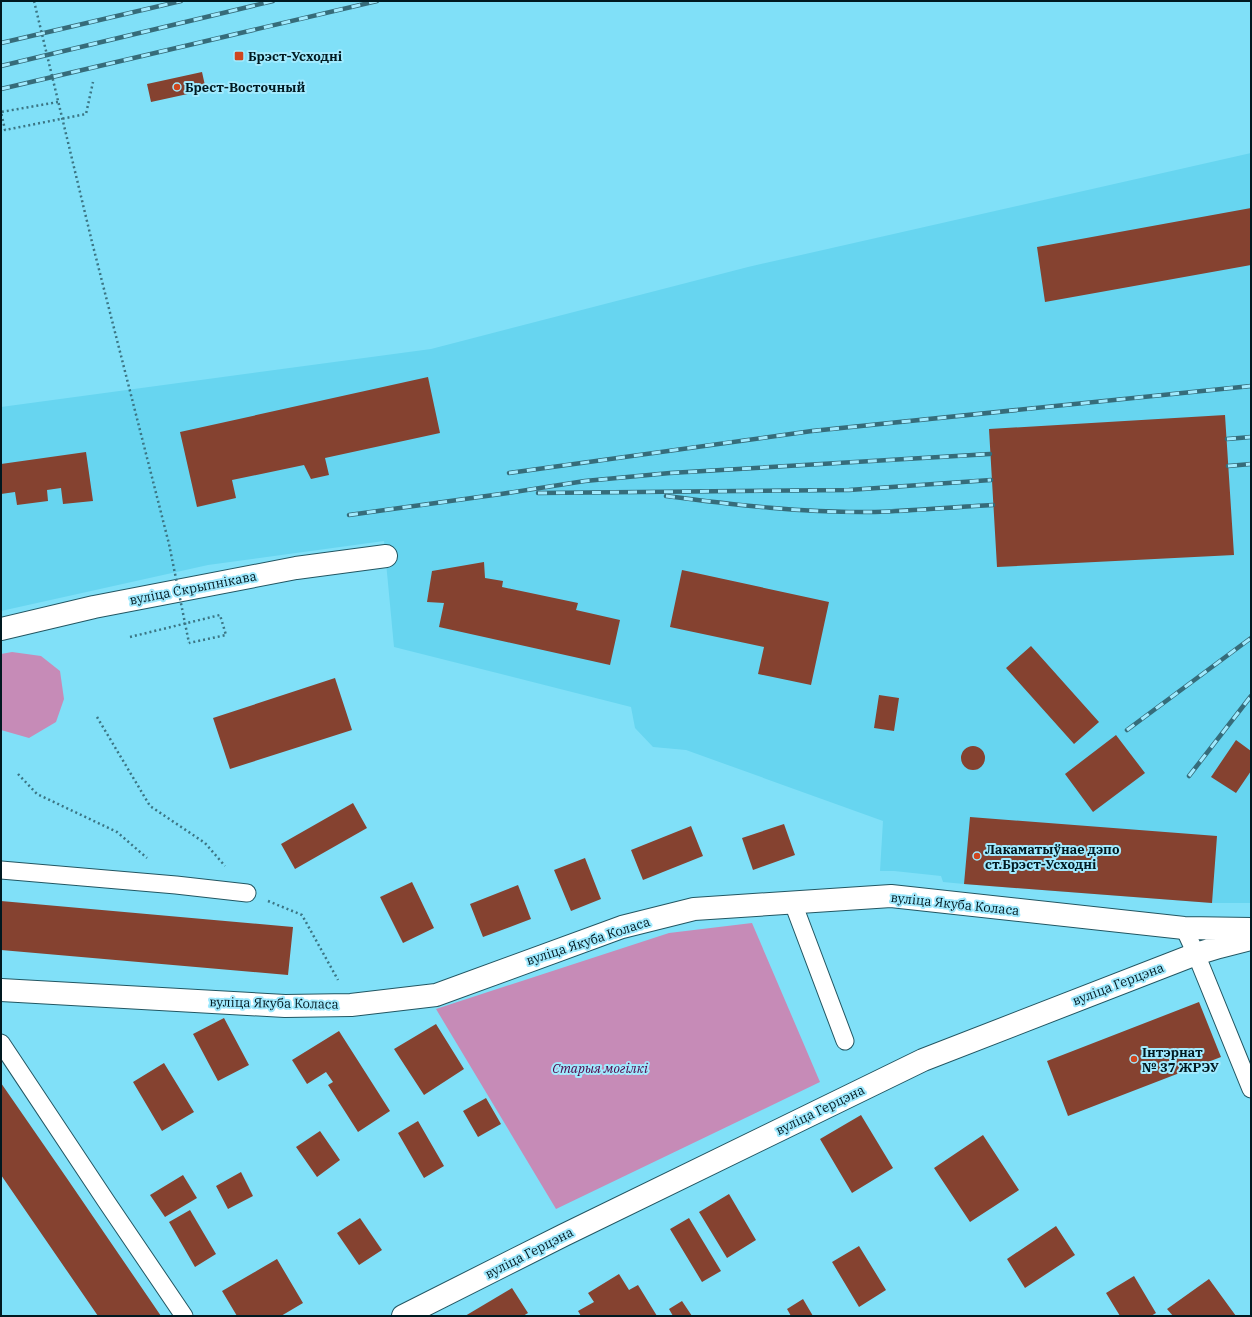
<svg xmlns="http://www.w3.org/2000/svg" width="1252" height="1317" font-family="'IBM Plex Serif',serif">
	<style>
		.built { fill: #67d5f0 }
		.green { fill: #c68bb7 }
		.building { fill: #854230 }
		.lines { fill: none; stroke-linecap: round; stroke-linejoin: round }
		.service-casing { stroke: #225662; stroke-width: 19 }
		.minor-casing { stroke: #225662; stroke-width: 24 }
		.path { stroke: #3b7584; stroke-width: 2.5; stroke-dasharray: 2 3; stroke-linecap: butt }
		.service { stroke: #fff; stroke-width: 17 }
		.minor { stroke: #fff; stroke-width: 22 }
		.rail-casing { stroke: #366c7a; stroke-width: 4.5 }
		.rail { stroke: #a1eafe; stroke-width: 3; stroke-dasharray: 9; stroke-linecap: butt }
		.path-bridge { stroke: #3b7584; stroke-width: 2.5; stroke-dasharray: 2 3; stroke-linecap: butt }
		.poi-dot { fill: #cf461e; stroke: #a1eafe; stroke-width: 1.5 }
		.labels { text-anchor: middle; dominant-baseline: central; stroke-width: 4; stroke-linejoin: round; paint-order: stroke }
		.poi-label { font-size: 13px; font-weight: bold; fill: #001920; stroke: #a1eafe; text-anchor: start }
		.street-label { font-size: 13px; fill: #001920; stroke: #a1eafe }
		.park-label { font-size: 13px; font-style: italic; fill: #4f0043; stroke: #a1eafe }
	</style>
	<rect width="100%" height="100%" fill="#80e0f8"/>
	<!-- built -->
	<path class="built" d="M1251,153V903H1212L964,884L943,882L941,876L894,871H880L883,821L686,750L653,747L635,728L631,707L394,647L384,541L208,565L1,611V407L431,349L748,267Z"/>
	<!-- green -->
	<path class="green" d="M12,652L41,656L60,671L64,699L56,722L29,738L1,730V654Z
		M752,923L820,1082L556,1209L436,1009L669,933Z"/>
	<!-- building -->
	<path class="building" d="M202,72L206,90L151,102L147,84Z
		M1251,208V265L1045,302L1037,247Z
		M428,377L440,433L325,458L329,475L311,479L304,465L232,480L236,498L197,507L180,432Z
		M1225,415L1234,555L997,567L989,429Z
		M86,452L93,501L63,504L61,488L47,490L48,501L17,505L15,492L1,494V464Z
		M484,562L485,578L503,581L502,587L578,603L576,610L620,620L610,665L439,627L444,603L427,602L432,571Z
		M682,570L829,602L811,685L758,674L764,647L670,627Z
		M1031,646L1099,722L1074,744L1006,668Z
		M335,678L352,730L230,769L213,718Z
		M879,695L899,698L894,731L874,728Z
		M1116,735L1145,773L1093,812L1065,774Z
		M1236,740L1251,751V771L1236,793L1211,777Z
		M961 758a12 12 0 1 1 24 0a12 12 0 1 1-24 0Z
		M353,803L367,828L295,869L281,844Z
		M970,817L1217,836L1212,903L964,884Z
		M784,824L795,855L753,870L742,838Z
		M691,826L703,856L643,880L631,850Z
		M585,858L601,899L571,911L554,870Z
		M412,882L434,928L403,943L380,897Z
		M518,885L531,919L483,937L470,904Z
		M1,901L293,927L288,975L1,950Z
		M1199,1002L1221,1057L1068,1116L1047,1061Z
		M224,1018L249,1065L218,1081L193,1034Z
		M436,1024L464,1069L424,1095L394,1049Z
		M339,1031L390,1111L358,1132L328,1085L333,1082L326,1072L307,1084L292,1060Z
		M164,1063L194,1112L162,1131L133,1082Z
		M1,1083L66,1177L161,1316H98L1,1175Z
		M486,1098L501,1124L478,1137L463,1111Z
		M861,1115L893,1168L852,1193L820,1139Z
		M418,1121L444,1166L424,1178L398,1133Z
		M320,1131L340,1160L317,1177L296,1147Z
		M983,1135L1019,1190L970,1222L934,1168Z
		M241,1172L253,1196L228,1209L216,1186Z
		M183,1175L197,1198L165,1217L150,1195Z
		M729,1194L756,1240L727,1258L699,1212Z
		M190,1210L216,1254L195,1267L169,1222Z
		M360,1218L382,1250L359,1265L337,1233Z
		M689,1218L721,1271L702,1282L670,1229Z
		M1056,1226L1075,1255L1025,1288L1007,1259Z
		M859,1246L886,1290L859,1307L832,1262Z
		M277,1259L303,1303L281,1316H237L222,1291Z
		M619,1274L629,1290L638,1285L657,1316H581L578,1311L594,1302L588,1293Z
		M1134,1276L1156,1313L1151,1316H1120L1106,1293Z
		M1209,1279L1236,1316H1173L1167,1309Z
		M512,1288L528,1313L523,1316H465Z
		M803,1299L813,1316H791L787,1309Z
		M682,1301L692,1316H673L669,1309Z"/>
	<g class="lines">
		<defs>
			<path id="service" d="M1,870L176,885L247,893
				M793,903L845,1041
				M1184,928L1196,954L1251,1089
				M1,1043L106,1201L184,1316"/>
			<path id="minor" d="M1,629L94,607L296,568L386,556
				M1,990L285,1006L351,1005L436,995L622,927L694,909L891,896L1184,928L1251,929
				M403,1316L564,1235L923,1060L1196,954L1219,947L1251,939"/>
		</defs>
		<!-- service casing -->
		<use href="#service" class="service-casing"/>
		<!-- minor casing -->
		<use href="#minor" class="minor-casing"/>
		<!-- path -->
		<path class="path" d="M58,102L1,112L5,130L86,114L93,82
			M130,637L220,615L226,635L189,643
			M97,717L150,806L205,843L225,866
			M18,774L37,794L117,832L147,858
			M268,901L302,915L338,980"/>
		<!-- service -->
		<use href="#service" class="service"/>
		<!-- minor -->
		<use href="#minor" class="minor"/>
		<defs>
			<path id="rail" d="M1,43L181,1
				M1,66L273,1
				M1,89L377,1
				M1227,439L1251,437
				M1228,466L1251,464
				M509,473L812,431L1251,386
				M538,493L849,490L991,480
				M666,496C735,505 805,513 875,512C914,511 953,507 993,505
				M349,515L501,494L585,481L670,473L990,454
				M1127,730L1251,638
				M1189,776L1251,696"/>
		</defs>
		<!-- rail casing -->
		<use href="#rail" class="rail-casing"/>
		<!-- rail -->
		<use href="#rail" class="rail"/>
		<!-- path-bridge -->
		<path class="path-bridge" d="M34,1L92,242L169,544L189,643"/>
	</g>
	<!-- markers -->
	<g class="poi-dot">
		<rect x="234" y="51" width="10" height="10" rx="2"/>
		<circle cx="177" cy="87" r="4"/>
		<circle cx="977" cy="856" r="4"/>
		<circle cx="1134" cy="1059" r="4"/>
	</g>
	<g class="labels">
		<!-- poi labels -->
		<g class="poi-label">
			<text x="248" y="56">Брэст-Усходні</text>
			<text x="185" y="87">Брест-Восточный</text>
			<text x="985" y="849">Лакаматыўнае дэпо<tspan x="985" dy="15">ст.Брэст-Усходні</tspan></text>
			<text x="1142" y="1052">Інтэрнат<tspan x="1142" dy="15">№ 37 ЖРЭУ</tspan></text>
		</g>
		<!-- street labels -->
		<g class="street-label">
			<text transform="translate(193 588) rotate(-11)">вуліца Скрыпнікава</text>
			<text transform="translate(955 904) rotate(6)">вуліца Якуба Коласа</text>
			<text transform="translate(588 941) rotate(-18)">вуліца Якуба Коласа</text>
			<text transform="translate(1118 984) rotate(-21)">вуліца Герцэна</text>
			<text transform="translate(274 1003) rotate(1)">вуліца Якуба Коласа</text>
			<text transform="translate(820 1110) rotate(-26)">вуліца Герцэна</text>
			<text transform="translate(529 1253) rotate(-27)">вуліца Герцэна</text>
		</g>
		<!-- park labels -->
		<g class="park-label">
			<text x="600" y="1068">Старыя могілкі</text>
		</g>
	</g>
	<!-- border -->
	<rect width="1252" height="1317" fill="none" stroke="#001920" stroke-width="4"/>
</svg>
